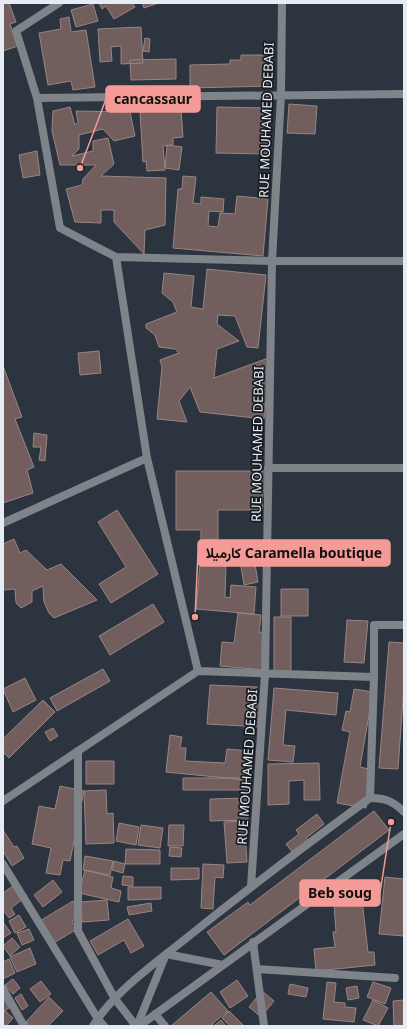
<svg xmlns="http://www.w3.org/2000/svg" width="407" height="1029" font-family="'Noto Sans',Vazirmatn,sans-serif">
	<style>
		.building { fill: #715e5d; stroke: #998583 }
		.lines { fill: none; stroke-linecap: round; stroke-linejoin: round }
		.street { stroke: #7f848a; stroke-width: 8 }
		.labels { text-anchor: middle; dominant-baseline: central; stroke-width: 3.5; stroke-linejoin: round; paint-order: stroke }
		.street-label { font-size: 13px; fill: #e6ecf4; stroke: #181c21 }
		.leader { fill: none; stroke: #f59b97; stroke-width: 1.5 }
		.callout-dot { fill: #f59b97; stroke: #181c21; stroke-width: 1.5 }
		.callout { fill: #f59b97; stroke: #f59b97; stroke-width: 1.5 }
		.callout-label { font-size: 14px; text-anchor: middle; font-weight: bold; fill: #111 }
	</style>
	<rect width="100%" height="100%" fill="#2c3440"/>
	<!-- building -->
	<path class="building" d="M3,3H9L16,22L10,24L18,46L3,51Z
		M99,3H132L135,7L114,19L106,6L102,9Z
		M142,3H159L144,8Z
		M93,4L98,21L76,27L71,10Z
		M69,17L71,32L86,30L95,87L73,90L71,81L48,85L39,33L61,29L60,19Z
		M141,27L143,63L121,64V46L111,47L112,61L100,62L98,29Z
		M145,38L150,39L149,52L143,51Z
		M241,55H271V86L190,88V65L230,64V60H241Z
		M176,59V79L131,80L130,60Z
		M289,104L317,106L315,134L287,133Z
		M70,107L75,125L78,122L76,111L130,112L135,136L114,141L103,129L79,135V149L72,156L93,151V141L108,138L114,164L101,176L166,178L165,225L145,230L144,254L114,222V210H101V223L75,222L66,189L82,185L83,179L96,165H60L52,131L53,111Z
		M217,107L268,108L267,154L216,153Z
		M181,109L183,137L173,138V145L163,146L165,170L147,171L146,161L143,162L140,112Z
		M167,145L182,147L179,170L165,168Z
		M37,151L40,175L23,178L19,155Z
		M183,176L196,177L193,203L201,204V197L224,199L223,212L209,211L208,226L218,227L220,213L235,214L237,196L268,199L263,256L173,248L178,189H182Z
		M207,269L266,275L258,348L247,347L235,316L218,315L217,324L239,341L217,349L214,378L271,357L264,419L200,412L190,387L179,401L187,422L157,419L162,367L160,360L179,353L175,349L159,347L155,335L146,328V324L177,312L173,302L162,293L164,273L194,276L191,307L203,309Z
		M99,351L101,373L80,375L78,353Z
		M3,366L22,417L15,419L34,467L27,470L33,493L3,503Z
		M34,433L47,435L45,461L39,460L41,447H33Z
		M176,471H268V491H263L262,510H218V540H201V530H176Z
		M117,510L158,574L111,603L99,584L126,567L98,522Z
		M14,539L20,553L26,550L47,570L61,564L97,600L54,618L49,613L44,602L43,586L32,591V602L21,608L16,603L15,589L3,590V544Z
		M202,543L218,545L217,563L226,564L225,597L230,598L231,585L256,587L254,614L196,609Z
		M252,546L258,582L244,585L238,548Z
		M281,589H308V616H281Z
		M153,604L164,622L110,655L99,636Z
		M238,613L261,615L259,632L269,633L265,670L220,666L222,642L234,643Z
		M274,617H291V671H274Z
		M347,620L368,621L364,663L344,662Z
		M389,642L404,643V685L398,769L379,768Z
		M103,669L110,681L57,711L50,698Z
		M25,678L36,700L13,712L3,689Z
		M210,685L257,687V704H263L262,727L207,724Z
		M274,688L338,693L336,715L286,710L283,745L295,746L293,762L268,760Z
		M354,689L373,692L360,767L373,770L366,808L337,803L350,732L342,730L346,711L350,712Z
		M43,700L55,712L9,758L3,752V739Z
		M53,728L58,736L50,741L45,732Z
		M170,735L182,737L180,748H186L185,761L225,763L227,749L249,751L246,780L166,772Z
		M86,761H114V784H86Z
		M319,763L320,800H304V780L289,781V804L268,805V764Z
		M183,778H248V790H183Z
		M60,786L84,791L70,861L63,860L60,875L46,873L51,848L32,844L39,806L55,809Z
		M106,790L107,814L113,813L114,843L86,844L84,791Z
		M247,798L248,820L210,821V799Z
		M374,811L389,830L224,955L207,932L248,902L250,905Z
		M317,814L324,824L306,838L309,841L293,853L286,844L299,834L296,830Z
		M244,821L247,862L227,863L224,822Z
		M119,823L139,827L136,845L116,841Z
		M141,825L163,828L160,848L138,845Z
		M169,825H184L183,846H168Z
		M3,830L14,847L17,846L24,858L12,866L3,851Z
		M170,847L182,848L181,857L169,856Z
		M126,849L160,850V864H125Z
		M85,856L113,861L110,875L83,870Z
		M114,861L125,864L123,873L112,870Z
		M203,864L224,865L223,878L215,877L213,909L201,908Z
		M171,868H199V879L171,880Z
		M85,870L113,877L111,888L121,891L119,902L79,893Z
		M123,876L133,877V886L122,885Z
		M385,877L404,879V936L379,934Z
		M53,880L62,892L43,907L34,895Z
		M17,883L27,896L11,908L15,914L9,918L3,910V893Z
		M128,887H161V899L128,900Z
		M107,900L109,920L82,922L81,902Z
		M362,900L368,952H374L375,965L316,971L314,949L335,947L333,932H336L334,903Z
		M73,901L81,916L72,921L77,929L52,944L38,922Z
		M151,903L152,911L129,915L127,907Z
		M19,915L26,927L15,933L9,921Z
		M128,919L144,946L131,953L124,940L98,955L90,941Z
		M3,922L11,933L3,938Z
		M29,929L34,940L22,945L17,933Z
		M12,938L20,947L10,956L3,946Z
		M30,948L36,964L17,972L10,957Z
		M9,959L15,973L3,979V962Z
		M13,979L20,988L13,994L5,985Z
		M237,980L248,996L230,1008L220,992Z
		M41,981L51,994L40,1002L30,989Z
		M327,982L336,983L334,1002L345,1003V1007L356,1008L354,1022L323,1019Z
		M373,982L391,988L385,1004L367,997Z
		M290,984L308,988L306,997L288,994Z
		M357,986L359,998L348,1000L346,988Z
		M262,991L274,1001L261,1017L249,1007Z
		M211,992L228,1011L212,1024L214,1026L221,1020L226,1026H171Z
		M21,994L28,1006L22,1010L15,998Z
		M3,997L9,1008L3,1012Z
		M49,997L63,1011L48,1026H30L26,1022Z
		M373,1000L388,1008L378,1026L363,1020Z
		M404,1000V1026H394L393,1001Z
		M3,1009L13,1018L6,1026H3Z
		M229,1011L244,1026H230L222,1018Z"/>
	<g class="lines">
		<!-- street -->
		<path class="street" d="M59,3L16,31L37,98L60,228L116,257L147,458L198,671
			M37,98L404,94
			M116,257L272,261H404
			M268,468H404
			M3,523L147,458
			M78,751V931L115,999L136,1026
			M370,798L374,677V625H404
			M3,801L198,671L374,677
			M3,864L98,1019L104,1026
			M251,886L265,674L272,261L281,95L282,3
			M253,942L264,1026
			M257,969L395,978
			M3,989L24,1026
			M155,1014L165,1026
			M93,1026C113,993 154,964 184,940C245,891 307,844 370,798C385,798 393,801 404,812
			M137,1026L166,954L223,965
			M139,1026L404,834"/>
	</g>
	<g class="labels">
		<!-- street labels -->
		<g class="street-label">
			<text transform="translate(266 120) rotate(-88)">RUE MOUHAMED DEBABI</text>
			<text transform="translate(257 444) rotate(-89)">RUE MOUHAMED DEBABI</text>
			<text transform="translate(247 767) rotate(-86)">RUE MOUHAMED DEBABI</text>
		</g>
	</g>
	<!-- callouts -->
	<path class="leader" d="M80 168L106 99M195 617L198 553M391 822L380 893"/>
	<g class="callout-dot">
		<circle cx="80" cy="168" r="4"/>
		<circle cx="195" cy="617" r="4"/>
		<circle cx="391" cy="822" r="4"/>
	</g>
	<g class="callout">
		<rect x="106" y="86" width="94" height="26" rx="4"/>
		<rect x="198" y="540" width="192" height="26" rx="4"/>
		<rect x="300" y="880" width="80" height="26" rx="4"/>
	</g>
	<g class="callout-label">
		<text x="153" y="104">cancassaur</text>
		<text x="294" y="558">كارميلا Caramella boutique</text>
		<text x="340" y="898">Beb soug</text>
	</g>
	<!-- border -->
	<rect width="407" height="1029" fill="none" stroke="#e6ecf4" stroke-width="8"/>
</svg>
